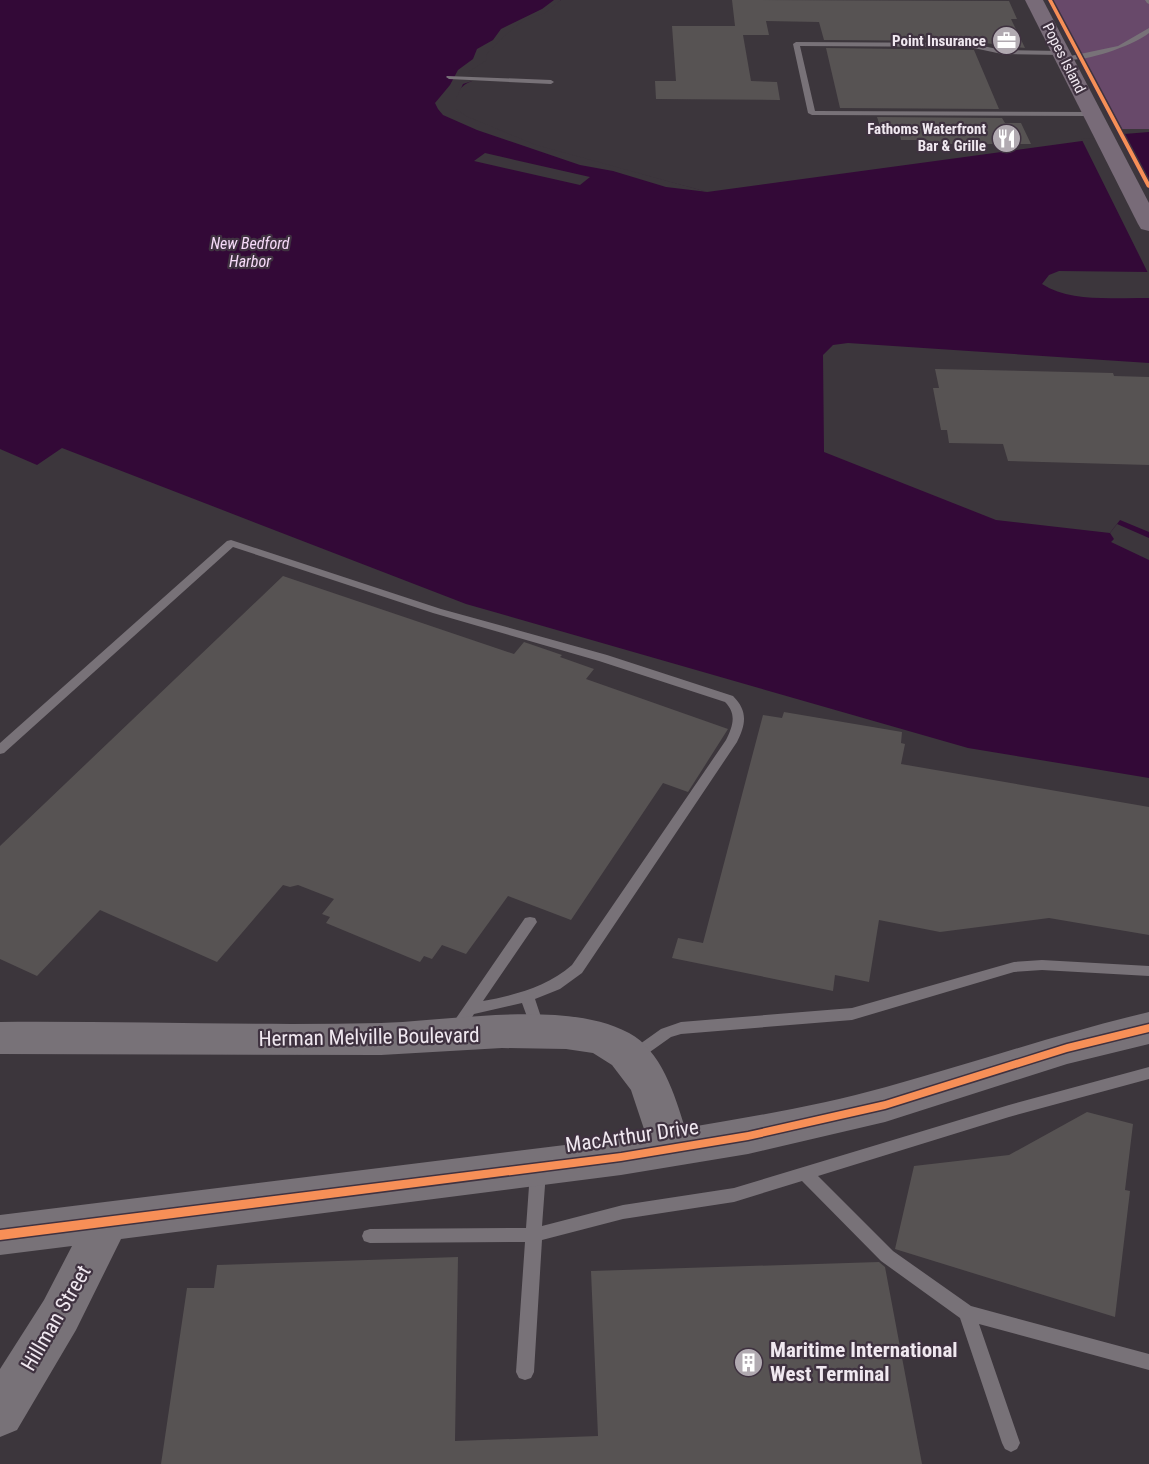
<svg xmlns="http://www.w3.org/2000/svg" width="1149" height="1464" font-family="'Roboto Condensed',sans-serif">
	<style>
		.green { fill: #68496a }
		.water { fill: #330937 }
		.pier { fill: #3c363c }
		.building { fill: #575353 }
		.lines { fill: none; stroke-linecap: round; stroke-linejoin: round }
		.lane { fill: #787278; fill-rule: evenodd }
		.secondary { fill: #787278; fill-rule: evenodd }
		.highway { fill: #786b78; fill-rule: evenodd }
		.cycleway-casing { stroke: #3f3240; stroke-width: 3 }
		.cycleway { fill: #f78f57; fill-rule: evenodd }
		.labels { text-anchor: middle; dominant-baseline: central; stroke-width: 4.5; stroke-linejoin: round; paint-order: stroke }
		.far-poi-label { font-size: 15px; font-weight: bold; fill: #f0e8f0; stroke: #3f3240; text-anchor: end }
		.far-street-label { font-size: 15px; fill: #f0e8f0; stroke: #3f3240 }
		.far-water-label { font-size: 16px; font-style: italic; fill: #f6daf8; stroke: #3f3240 }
		.near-street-label { font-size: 21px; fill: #f0e8f0; stroke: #3f3240 }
		.near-poi-label { font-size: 21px; font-weight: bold; fill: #f0e8f0; stroke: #3f3240; text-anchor: start }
	</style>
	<rect width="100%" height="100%" fill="#3c363c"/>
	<!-- green -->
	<path class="green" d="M1052,0H1149V129H1122Z"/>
	<!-- water -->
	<path class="water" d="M0,0H561L523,19L496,40L464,73L472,81C460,85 455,95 453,108L460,114L524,143L707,192L1082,141L1128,142L1122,129H1149V272L1059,271L1049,275L1042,284C1072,303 1113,297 1149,298V363L848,343L833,345L823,355L824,452L996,520L1110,533L1120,520L1149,532V778L968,748L466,604L62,448L37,465L0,449Z"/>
	<!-- pier -->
	<path class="pier" d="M554,0H561L545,13L525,19L504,36L486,55L487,60L468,72L474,76L472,81L463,84L456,99V109L466,116L536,145L708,192L666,187L613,171L580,165L477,130L443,115L438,109L435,103L450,85L458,70L473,59L477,49L493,40L501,29L542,9Z
		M1120,126L1122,129H1149V132L1124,134L1149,180V275L1081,138L1124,139L1119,130Z
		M485,153L515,160L590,177L580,185L474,161Z
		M1117,524L1149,538V560L1111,542L1114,539L1110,533Z"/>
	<!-- building -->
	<path class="building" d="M732,0L1009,1L1017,19H1011L1025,48L969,41L824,40L819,22L766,21L769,35H743L751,81L777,82L780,100L656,99L655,81H676L672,26H735Z
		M826,48L974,50L999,109L840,108Z
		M877,117L1002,118L1005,123H1021L1031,144H931L928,140H901L900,135H883Z
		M935,369L1113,373L1114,376L1149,377V465L1008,461L1003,444L949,443L947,430H941L933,388H939Z
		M283,576L514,654L524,642L562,655L560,657L594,669L586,679L728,729L688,792L663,783L571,920L508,896L466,954L442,945L432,959L424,956L420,962L326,923L330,917L322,914L334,899L298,885L290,887L283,885L217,962L100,910L37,976L0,959V846Z
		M784,712L902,732L901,743L905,744L901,764L1149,807V935L1049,918L940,932L879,920L869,982L835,975L833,991L672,958L678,938L703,943L763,715L782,718Z
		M1087,1112L1133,1124L1125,1190L1130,1191L1115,1317L895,1249L914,1166L1009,1155Z
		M458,1257L455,1441L598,1436L591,1271L879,1262L885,1267L922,1464H161L187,1288H214L217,1265Z"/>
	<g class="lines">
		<!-- lane -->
		<path class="lane" d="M1145,0H1149V4L1147,3Z
			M1149,28V33C1135,45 1077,66 1061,58L1118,46Z
			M796,42L969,43L1002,50L1061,51L1064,53L1061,55L1002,54L969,47L800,46L815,111L1092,112L1096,114L1092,116L812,115L808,113L793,44Z
			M447,76L551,80L554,82L551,84L449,79L446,77Z
			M231,540L441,609L607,655L733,696C748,711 746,724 737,742L582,973L560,989L535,999L545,1029L543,1033L538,1035L533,1033L522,1003L474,1014C468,1023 462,1038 450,1034L448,1030L525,918L530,917L535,918L537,922L483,1001C515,995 547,987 572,965L726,740C733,726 737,714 725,702L599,661L433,613L233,547L4,753L0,754V743L227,541Z
			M1042,960L1149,966V976L1042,970L1014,972L852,1020L681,1034L671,1037L640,1059L635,1061L630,1059L628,1055L630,1051L661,1029L681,1022L852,1008L1014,962Z
			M1149,1067V1079L1009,1117L818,1176L893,1251L971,1306L1149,1354V1370L979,1324L1020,1443L1017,1449L1011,1452L1005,1449L1002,1443L960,1318L881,1261L802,1181L734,1202L623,1219L542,1240L534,1372L531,1378L525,1380L519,1378L516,1372L525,1242L370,1243L364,1241L362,1236L364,1231L370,1229L526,1228L530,1172L533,1167L538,1165L543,1167L546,1172L542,1226L623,1205L734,1188L1009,1105Z"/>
		<!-- secondary -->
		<path class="secondary" d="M1149,1012V1044L1067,1064L885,1122L748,1154L621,1175L121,1239L76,1330L17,1430L0,1437V1369L44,1300L72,1246L0,1255V1215L646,1135L631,1090L612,1065L593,1053L566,1049L502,1048L381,1055L0,1054V1022C127,1021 254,1026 381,1023C451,1021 566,999 629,1033C661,1050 675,1095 685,1128C752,1117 821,1105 886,1087C974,1063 1060,1033 1149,1012Z"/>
		<!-- highway -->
		<path class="highway" d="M1025,0H1043L1149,203V231L1141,229L1138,224Z"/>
		<defs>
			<path id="cycleway" d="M1048,0H1052L1149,182V188L1147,187Z
				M1149,1024V1032L1067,1052L885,1109L748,1140L621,1161L0,1240V1230L621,1153L748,1132L885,1101L1067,1044Z"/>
		</defs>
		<!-- cycleway casing -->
		<use href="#cycleway" class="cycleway-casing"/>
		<!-- cycleway -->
		<use href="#cycleway" class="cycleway"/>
	</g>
	<!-- icons -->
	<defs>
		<symbol id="office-disc" viewBox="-11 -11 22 22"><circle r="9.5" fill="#b1aab1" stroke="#3f3240"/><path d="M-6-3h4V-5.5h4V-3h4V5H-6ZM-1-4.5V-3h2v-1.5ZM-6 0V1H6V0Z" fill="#fff"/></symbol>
		<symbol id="restaurant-disc" viewBox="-11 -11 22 22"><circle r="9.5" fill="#b1aab1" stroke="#3f3240"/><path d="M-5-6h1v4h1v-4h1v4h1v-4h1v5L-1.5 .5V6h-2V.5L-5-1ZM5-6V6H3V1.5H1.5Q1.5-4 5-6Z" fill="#fff"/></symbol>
		<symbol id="building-disc" viewBox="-11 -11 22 22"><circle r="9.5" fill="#b1aab1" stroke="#3f3240"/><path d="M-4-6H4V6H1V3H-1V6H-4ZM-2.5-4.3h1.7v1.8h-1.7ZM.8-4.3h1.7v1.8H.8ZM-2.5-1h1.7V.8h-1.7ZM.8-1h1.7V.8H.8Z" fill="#fff"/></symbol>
	</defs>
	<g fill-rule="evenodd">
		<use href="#office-disc" x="990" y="24" width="33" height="33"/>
		<use href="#restaurant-disc" x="990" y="122" width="33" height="33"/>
		<use href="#building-disc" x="732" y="1346" width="33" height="33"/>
	</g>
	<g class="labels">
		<!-- far-poi labels -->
		<g class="far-poi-label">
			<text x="986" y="41">Point Insurance</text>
			<text x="986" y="129">Fathoms Waterfront<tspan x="986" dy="17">Bar &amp; Grille</tspan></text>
		</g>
		<!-- far-street labels -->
		<g class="far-street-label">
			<text transform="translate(1064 58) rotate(63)">Popes Island</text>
		</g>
		<!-- far-water labels -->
		<g class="far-water-label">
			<text x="250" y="243">New Bedford<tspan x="250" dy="18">Harbor</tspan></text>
		</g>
		<!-- near-street labels -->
		<g class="near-street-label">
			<text transform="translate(369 1037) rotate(-1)">Herman Melville Boulevard</text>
			<text transform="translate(632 1136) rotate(-8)">MacArthur Drive</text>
			<text transform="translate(56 1318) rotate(-60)">Hillman Street</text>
		</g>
		<!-- near-poi labels -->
		<g class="near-poi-label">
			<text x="770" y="1350">Maritime International<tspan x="770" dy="24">West Terminal</tspan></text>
		</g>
	</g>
</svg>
